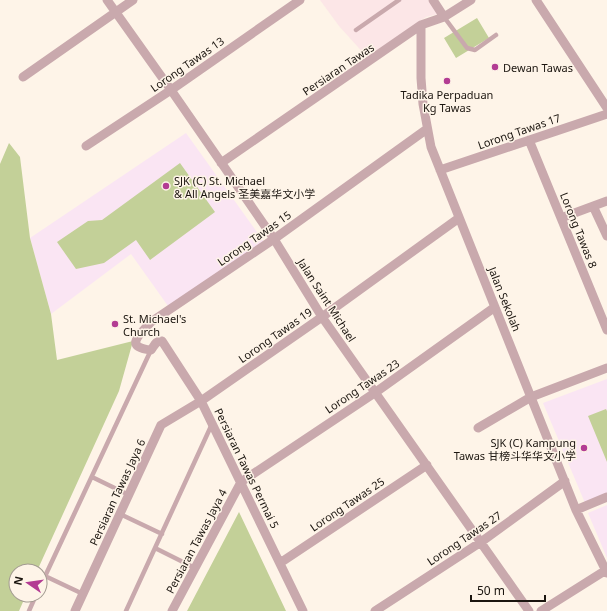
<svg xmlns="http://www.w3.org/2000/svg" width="607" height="611" font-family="'Noto Sans','Noto Sans SC',sans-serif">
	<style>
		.commercial { fill: #fce6e7 }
		.education { fill: #fae5f3 }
		.green { fill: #c3d098 }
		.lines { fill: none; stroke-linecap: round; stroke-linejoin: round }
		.lane { stroke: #c9a9ad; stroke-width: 4.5 }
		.street { stroke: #c9a9ad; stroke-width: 9 }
		.poi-dot { fill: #b33c93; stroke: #fef4e8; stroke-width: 1.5 }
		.labels { text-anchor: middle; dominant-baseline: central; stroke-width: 3; stroke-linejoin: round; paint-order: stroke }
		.street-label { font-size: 11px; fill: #1b150f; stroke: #fef4e8 }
		.poi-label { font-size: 11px; fill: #1b150f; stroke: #fef4e8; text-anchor: start }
	</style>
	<rect width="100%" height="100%" fill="#fef4e8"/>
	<!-- commercial -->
	<path class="commercial" d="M320,0H428L438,14L426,17L367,57L339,26Z"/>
	<!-- education -->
	<path class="education" d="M186,133L264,242L168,306L131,254L51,314L30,238Z
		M607,379V493L585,503L543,403Z
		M607,505V558L588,513Z"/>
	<!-- green -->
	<path class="green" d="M477,18L489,38L456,58L444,38Z
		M9,143L20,157L30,238L51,314L57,360L133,341L119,391L37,571H16V595H26L19,611H0V164Z
		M180,163L215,212L150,260L136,240L104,263L76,269L57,242L88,221L102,220Z
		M606,409L607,411V462L588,416Z
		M239,512L286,611H187Z"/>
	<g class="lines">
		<!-- lane -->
		<path class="lane" d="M444,17L467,48L475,50L496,35
			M356,30L399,0
			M92,477L129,495
			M120,514L162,534
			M155,548L195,568
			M45,576L83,594
			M40,587L151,350
			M29,611L36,595
			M126,611L212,424"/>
		<!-- street -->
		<path class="street" d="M107,0L171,90L274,239L322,317L529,611
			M433,0L444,17
			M536,0L607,108
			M421,25V78L423,104L431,147L576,510L607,573
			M23,77L133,0
			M529,140L607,330
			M86,146L171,90L300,0
			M221,163L421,25L444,17L471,0
			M440,170L607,114
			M593,206L607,236
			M561,218L607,201
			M478,428L531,397L607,368
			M576,510L607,497
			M280,563L427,465
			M75,611L161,425L201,401L322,317L459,218
			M172,611L241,482L376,392L495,307
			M303,611L201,401L162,341C156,340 154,346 151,350C123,347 140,334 151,322L274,239L427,129
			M375,611L481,542L565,481
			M541,611L606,570"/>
	</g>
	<!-- markers -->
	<g class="poi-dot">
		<circle cx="495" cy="67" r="4"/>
		<circle cx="447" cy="81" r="4"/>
		<circle cx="166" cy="186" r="4"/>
		<circle cx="115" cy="324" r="4"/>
		<circle cx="584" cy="448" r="4"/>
	</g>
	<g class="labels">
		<!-- street labels -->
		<g class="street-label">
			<text transform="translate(187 64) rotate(-35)">Lorong Tawas 13</text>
			<text transform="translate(338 69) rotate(-34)">Persiaran Tawas</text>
			<text transform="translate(519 131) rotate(-19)">Lorong Tawas 17</text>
			<text transform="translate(579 230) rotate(68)">Lorong Tawas 8</text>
			<text transform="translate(254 238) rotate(-35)">Lorong Tawas 15</text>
			<text transform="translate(505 299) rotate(68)">Jalan Sekolah</text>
			<text transform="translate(327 300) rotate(57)">Jalan Saint Michael</text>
			<text transform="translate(275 335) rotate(-35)">Lorong Tawas 19</text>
			<text transform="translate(362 386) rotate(-34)">Lorong Tawas 23</text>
			<text transform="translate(247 468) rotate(64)">Persiaran Tawas Permai 5</text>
			<text transform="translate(117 492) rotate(-65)">Persiaran Tawas Jaya 6</text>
			<text transform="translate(347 504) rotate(-34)">Lorong Tawas 25</text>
			<text transform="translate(464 538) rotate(-34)">Lorong Tawas 27</text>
			<text transform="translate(196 541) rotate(-62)">Persiaran Tawas Jaya 4</text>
		</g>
		<!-- poi labels -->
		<g class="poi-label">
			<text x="503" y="67">Dewan Tawas</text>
			<text x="447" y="94" text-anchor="middle">Tadika Perpaduan<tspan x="447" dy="13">Kg Tawas</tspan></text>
			<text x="174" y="180">SJK (C) St. Michael<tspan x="174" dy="13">&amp; All Angels 圣美嘉华文小学</tspan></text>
			<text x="123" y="318">St. Michael's<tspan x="123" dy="13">Church</tspan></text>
			<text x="576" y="442" text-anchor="end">SJK (C) Kampung<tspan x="576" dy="13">Tawas 甘榜斗华华文小学</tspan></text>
		</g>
	</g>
	<!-- north arrow -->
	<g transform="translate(28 583) rotate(283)"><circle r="19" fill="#fef4e8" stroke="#a39b91"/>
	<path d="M0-3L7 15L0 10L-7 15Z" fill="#b33c93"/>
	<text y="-6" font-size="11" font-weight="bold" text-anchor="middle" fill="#1b150f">N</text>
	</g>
	<!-- scale -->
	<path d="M471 595v6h74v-6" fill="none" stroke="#1b150f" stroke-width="2"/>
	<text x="477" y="595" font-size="12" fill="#1b150f" stroke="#fef4e8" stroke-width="3" paint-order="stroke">50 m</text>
</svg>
